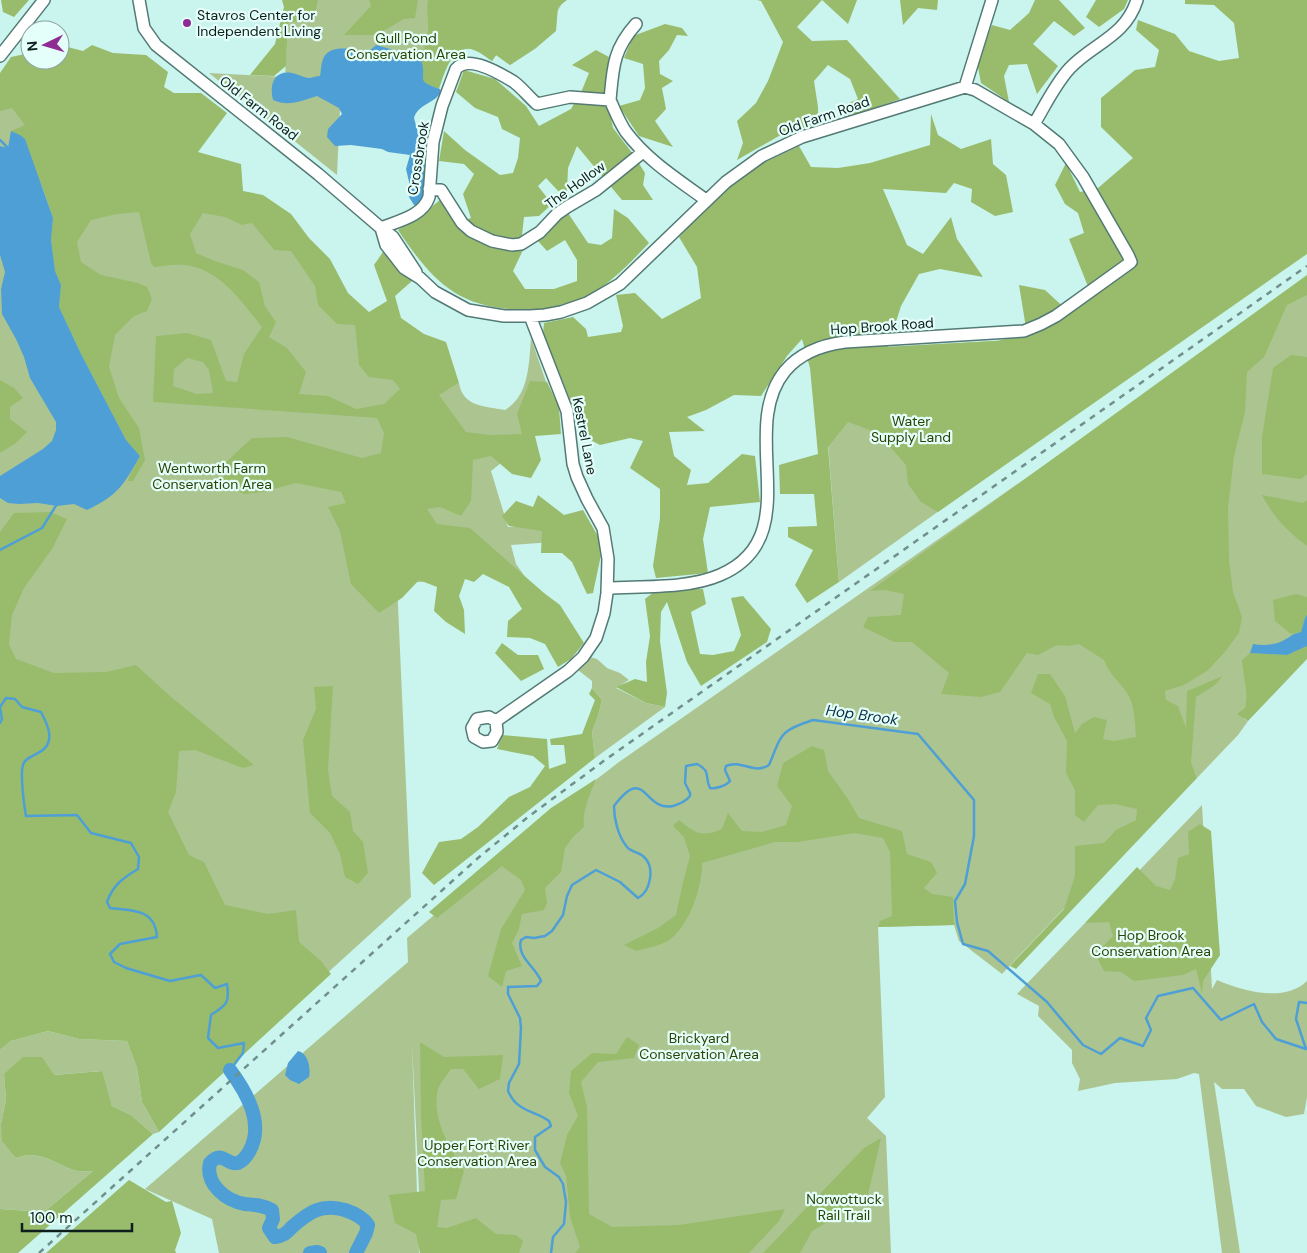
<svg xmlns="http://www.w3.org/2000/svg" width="1307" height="1253" font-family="'DM Sans',sans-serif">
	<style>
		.green { fill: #acc590 }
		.forest { fill: #98bc6c; fill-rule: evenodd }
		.water { fill: #4e9fd6 }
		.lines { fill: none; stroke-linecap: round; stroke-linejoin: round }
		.stream { stroke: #4e9fd6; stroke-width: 2.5 }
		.river { stroke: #4e9fd6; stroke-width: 14 }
		.minor-casing { stroke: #537a74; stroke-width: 14 }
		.minor { stroke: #fff; stroke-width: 11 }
		.rail { stroke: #718f8b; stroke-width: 2.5; stroke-dasharray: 6 6; stroke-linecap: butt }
		.poi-dot { fill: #8f2c94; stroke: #e4fef9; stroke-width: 2 }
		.labels { text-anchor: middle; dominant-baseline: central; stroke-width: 4.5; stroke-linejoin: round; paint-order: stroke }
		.poi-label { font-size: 14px; fill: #0e1e1c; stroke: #e4fef9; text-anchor: start }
		.park-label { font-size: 14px; fill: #2d4306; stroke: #e4fef9 }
		.street-label { font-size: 14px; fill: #0e1e1c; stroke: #e4fef9 }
		.water-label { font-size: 15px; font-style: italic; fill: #092d44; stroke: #e4fef9 }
	</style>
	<rect width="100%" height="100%" fill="#caf4ee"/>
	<!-- green -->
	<path class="green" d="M288,0H564L536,48L510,65L496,55L492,61C486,57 478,50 471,49C449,46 442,79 437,94L341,89L337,175L209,73L285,77L289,7Z
		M0,73L193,152L322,262L339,305L447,390L459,383C463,407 484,406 505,410C529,396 529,364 531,338L558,417L491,471L508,527L589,523L595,539L511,545L516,564L576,649L486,549L442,581L397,583L411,897L181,1106L0,665Z
		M1307,280V652L1244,719L1248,721L1238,735L1197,778L1194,771L1002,974L959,941L954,925L878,927L885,1097L867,1118L886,1136L891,1253H422L412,1044L419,1253H219L212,1219L145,1189L408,962L407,938L505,855L497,856L619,762L1089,434Z
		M1063,337L1084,408L839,582L821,356L866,348Z
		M590,657L597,659L607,668L620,673L629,680L616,688L646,703L665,707L595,758L592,732L598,716L602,700L592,688V681L578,670Z
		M1202,805L1212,989L1217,980C1242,991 1285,1003 1307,981V1097L1304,1114L1286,1117L1256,1106L1244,1089H1222L1214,1082L1240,1253H1222L1199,1074L1194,1073L1177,1079L1115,1083L1078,1091L1080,1079L1072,1063V1050L1038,1016L1039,1006L1017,994L1085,923H1089Z
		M48,1031L79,1039L127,1041L137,1068L142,1102L159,1132L153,1134L131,1115L112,1106L101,1071L54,1075L4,1074L6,1099L1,1124L16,1158C41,1150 51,1162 73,1170C79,1172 87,1171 93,1171L44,1212L0,1209V1050L11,1041Z"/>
	<!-- forest -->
	<path class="forest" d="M1,0H29L14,17L3,12Z
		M282,0H318L314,18L288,23L286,66L274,76L250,75L275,44L284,7Z
		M369,0H418L415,18L404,19L376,35H344L371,6Z
		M428,0H567L558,7L556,31L536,48L510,65L496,55L492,61C486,57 479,51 471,49C451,46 444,75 439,89L425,84C414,68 427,48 428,31C429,21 426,11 428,0Z
		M757,0H822L797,27L812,41L847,40L900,99L856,115L841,116L837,108L858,99L850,79L828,65L814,81L818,107V123L779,136L737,160L743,143L737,121L756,103L768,81L783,42L761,1Z
		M822,0H857L848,24Z
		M900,0H938L937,10L918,8L903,25Z
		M1035,0H1059L1085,28L1074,36L1054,21L1033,44L1058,66L1037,94L1027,64L1009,65L1004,76L1009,102L981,83L977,62L992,25L1010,30L1029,13Z
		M1096,0H1128L1124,9L1099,27L1086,17Z
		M1185,0H1307V254L938,512L921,502L908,484L906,465L878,433L848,422L828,447L839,582L807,603L795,585L813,550L788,537V527L817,526L814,494H780L779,465L818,454L810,368L802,339L787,356L761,396L734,395L706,410L687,417L705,431L669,432L674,456L691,470L687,485L708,483L742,454L755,456L760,502L710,507L703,539L708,573L656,578L653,566L660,518V489L630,468L643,441L630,438L600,445L581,435L567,392L543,333L544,323L573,317L586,329L588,337L621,332L623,326L616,295L635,293L662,319L701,298L697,267L679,237L723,190L757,166L799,146L811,167L838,168L870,163L930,145L931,114L938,135L961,149L991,139L993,164L1006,175L1013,212L995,216L971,202L972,189L954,183L946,193L883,189L907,245L923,254L951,217L957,239L983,277L940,269L919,274L901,306L888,347L997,341L1027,334L1019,285L1045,290L1070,313L1091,294L1069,239L1084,233L1078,213L1065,204L1055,185L1066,163L1080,192L1098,188L1133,158L1101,127V98L1135,70L1155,67L1159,50L1136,30L1138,20L1175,34L1189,51L1219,61L1239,58L1234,23L1214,5L1185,4Z
		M665,24L682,28L688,36L677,35L669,50L659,61L660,74L673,81L662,88L666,109L655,121L673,147L639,136L619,106L640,100L645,88L643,64L624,58L633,36Z
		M60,45L83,51L92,45L113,53L146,55L168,72L164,87L174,93H201L227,113L198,152L241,164L243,191L263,195L291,214L309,238L330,259L348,293L369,312L387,301L374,265L383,252L412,281L395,296L401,318L424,334L446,342L459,383L439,395L466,432L490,435L522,434L517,414L530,381L547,382L559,407L561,434L535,436L541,460L531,478L512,474L491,456L473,460L471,501L461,516L440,507L427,509L437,524L470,528L544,593L560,605L584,643L571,659L558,667L545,644L530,638L507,637L508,621L522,609L509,587L483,574L474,582L465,579L459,596L464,610L465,634L446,622L434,611L437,587L419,580L402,598L379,613L351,584L340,531L328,507L346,503L341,492L296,483L263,492L244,494L224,484L223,465L252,438L287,437L362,458L381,453L384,433L377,418L153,402L156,336L187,333L211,340L226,381L237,382L244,354L262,327C242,302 220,269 185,265C175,264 164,266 154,267L151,263L139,212L117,214L91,220L77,242L81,262L101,275L138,283L147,287L152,299L147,311L134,316L115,335L109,367L119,398L139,428L145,460L133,481H127L140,456L126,440L81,354L59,307L61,285L55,271L51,240L53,218L44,191L20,135L11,131L25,125L12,108L0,111V73L11,57L30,53V60H60ZM203,213L225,217L242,225L252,223L274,250L291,251L315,286L318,305L337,324L355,325L359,365L369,377L393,380L400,389L384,404L356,409L328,396L299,394L306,372L287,348L269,337L276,322L265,306L259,282L243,270L215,261L196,253L190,234ZM187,358L203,362L209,370L213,393L197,394L173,386L174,369Z
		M596,50L609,57L605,91L613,128L633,154L645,173L643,185L653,200H622L577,146L568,168L567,193H560L546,178L538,186L552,204L539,216L524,217L522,235L523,250L513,271L525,289H554L577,281V260L565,240L547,251L538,241L559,217L568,213L588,243L601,245L612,238L614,209L628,218L649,243C629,264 611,283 586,298C575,305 544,310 531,310C460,310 435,285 398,230L427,211L442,198L456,223L471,218L463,194L474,174L464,164L439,161L444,131L465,150L500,175L513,173L518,158L520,138L502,129L498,117L475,108L456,92L464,70L495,79L526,106L539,126L571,109L582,90L589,73L572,65Z
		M1307,275V295L1287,305L1264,357L1247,372L1245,412L1234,456L1228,508L1229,560L1233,592L1242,617L1239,633L1224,653L1207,671L1184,685L1165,691L1166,700L1178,706L1186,728L1187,691L1223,676L1215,685L1196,697L1191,763L1197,778L1016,969L1010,966L1064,909L1075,876V846L1104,843L1116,830L1136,820L1137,809L1115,804L1098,805L1084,822L1075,815V790L1066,773L1067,741L1054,717L1050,704L1031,693L1038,674H1050L1065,696L1075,733L1082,724L1094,717L1107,720L1103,739L1114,741L1136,737C1135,724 1135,704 1127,693C1120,682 1108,673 1104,660L1079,644L1068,646L1057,645L1038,655L1027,653L1000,692L981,697L941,694L949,673L912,642H894L863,627L868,617L901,615L904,594L885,590L870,591Z
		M1291,355L1307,357V474L1301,479L1262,474V437L1273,368Z
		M0,380L14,388L23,398L10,407V419L27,432L16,443L0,453Z
		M538,495L564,515L583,510L599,538L601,555L593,593L587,594L572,562L562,553H541L542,531L509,526L502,516L516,501L533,507Z
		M1262,495L1303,503L1307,500V546C1288,532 1273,517 1262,495Z
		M50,512L67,519L52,549L24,588L12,615L9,644L16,659L54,673L106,672L136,665L170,696L254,765L243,768L195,750L179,751L176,792L168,812L189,855L204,862L225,905L268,914L296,910L299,942L321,961L331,974L159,1132L142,1102L137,1068L127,1041L79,1039L48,1031L11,1041L0,1050V532L14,513Z
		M677,589H703L706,604L691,612L700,654L713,655L734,651L741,635L731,598L743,596L771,629L767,642L701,686L687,662L667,602L661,612L660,641L667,693L665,707L646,703L616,687L635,679L647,682L646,662L650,636L645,599L655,591Z
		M1296,594L1307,597V615L1305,618L1301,632L1291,634L1275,621L1273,600Z
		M502,643L518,655H538L544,669L521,681L495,653Z
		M1307,646V659L1248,721L1237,714L1245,708C1249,692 1243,676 1242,660L1250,653L1287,655Z
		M333,686L328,770L332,796L350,812L353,831L363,842L368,873L358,884L345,877L340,854L330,833L310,813L303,740L316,709L314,687Z
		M592,688L602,700L598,716L592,732L595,758L434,885L422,873L439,842L461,839L478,827L509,797L530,787L545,766L533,756L497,749L502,735L547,739L549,769L566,763L564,745H551L550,739L582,734L595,700L589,694Z
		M812,746L824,750L828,771L848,799L859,818L902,831L907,854L931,862L937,873L924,888L932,894L953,897L954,925L878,927L880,921L892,916L890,852L883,838L854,833L798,842H775L702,863C703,885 689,927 669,940C661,946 646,948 636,951L624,945L658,928L676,915L683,882L690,856L684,837L673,826L679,820C695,833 702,838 722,829L728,813L742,831L762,832L786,825L792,806L777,786L783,763Z
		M596,779C590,795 582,810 584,827L573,837L565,848L561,872L545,888L547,903L544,910L522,914L519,929L512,943L522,966L506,971L502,987L488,976L501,929L525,890L521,880L502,866L437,918L429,912L551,808Z
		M1200,824L1211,831L1220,955L1203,981L1202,994L1196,969L1183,975L1134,981L1121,972L1104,971L1095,954L1113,936L1109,922L1085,923L1137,867L1156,886L1170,890L1175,879L1178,858L1189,854L1188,832Z
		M627,1037L639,1045L634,1058L598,1062L581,1082L587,1107L589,1214L612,1227L679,1225L785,1209L779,1221L749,1253H575L580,1247L570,1217L566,1176L560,1163L567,1135L578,1116L569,1093L571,1071L592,1053L616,1054Z
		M420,1042L444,1057L503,1055L500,1079L479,1089L463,1069H451C447,1075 440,1083 438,1089C431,1119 450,1147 464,1171L456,1199L441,1200L437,1227L447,1228L476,1218L496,1234L516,1235L523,1241L519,1253H420L416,1234L395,1223L389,1195L425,1191L421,1118Z
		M23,1057H42L54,1075L102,1071L112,1106L131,1115L153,1134L18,1253H0V1209L44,1212L93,1171C87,1171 79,1172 73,1170C51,1162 41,1150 16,1158L2,1141L1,1124L6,1099L4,1074Z
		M881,1138L867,1199L812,1231L800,1253H763L864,1148Z
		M129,1180L166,1202L172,1201L181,1233L175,1250L176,1253H46Z"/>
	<!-- water -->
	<path class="water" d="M376,45L408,54L421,60C428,80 413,80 440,89L441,92C434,104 418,104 414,118C420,141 435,186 417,206L414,205L409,197L411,190L406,169L410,155L388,152L382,149L351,145L335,146L327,137L328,129L342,114L339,108L317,96C301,101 289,107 273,100C269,85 274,70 292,73C297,74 303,77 308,78C312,78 316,76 320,76C321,71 321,64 323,59C329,43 355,49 367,53Z
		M11,131L20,135L25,139L53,218L51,240L55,271L61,285L59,307L81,354L126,440L140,456C124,485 117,496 87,510L74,504L57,506L38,503L19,504L8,503L0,498V476L43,449L52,441L56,430V422L30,378L24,357L16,339L2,314L1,289L5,272L0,255V146L8,148Z
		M1307,615V646L1287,655L1250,653L1253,644C1264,646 1277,645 1286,639C1293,635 1292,634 1301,632L1305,618Z
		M298,1051C308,1053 311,1068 309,1077L299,1084L290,1080L285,1075L288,1063Z"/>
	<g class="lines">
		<!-- stream -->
		<path class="stream" d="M0,140L7,147
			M0,550L42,528L57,504
			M0,707L6,698L15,699L22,707L41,712C48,725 57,744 38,753C33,756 25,758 23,765C20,774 24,805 26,816L77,815L91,833L131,843L139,857L138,869C123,878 113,885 107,902L110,908C132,911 155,908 157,937L120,944L110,954L114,962L126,968L170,981L201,975L215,988L227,984C230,1004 226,1005 211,1015L208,1038L218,1048L244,1043L243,1053L230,1070
			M0,708L2,719L0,723
			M551,1253L553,1237L564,1224L566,1202L563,1184L559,1177L545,1167L535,1150V1137L551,1126L549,1121C539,1113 524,1112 515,1102C512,1099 510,1095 508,1091L509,1083L519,1064L521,1028L520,1018L508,994V987L537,986L541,981C536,967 516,957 521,940L526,937L534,938L545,936L552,931L563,915L567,896L572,885L596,870L620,882L638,898C651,891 655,867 644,857C639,852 631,852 627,847C618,836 614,819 614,806C646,763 643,812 673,806C680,804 686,801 690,796V793L685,783L686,766L697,764C712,772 704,776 710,788C715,789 726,786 730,781L725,770L726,766C741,759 754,775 769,765C782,734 779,731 813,720L918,734L974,800V836L965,884L955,901L957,922L963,944L988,951L1047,1002L1083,1045L1101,1054L1120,1038L1143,1046L1151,1030L1146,1018L1158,996L1193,988L1221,1020L1254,1004L1262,1022L1276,1039L1306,1049L1296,1019L1299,1002L1307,1003"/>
		<!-- river -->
		<path class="river" d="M230,1070C247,1093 265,1124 249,1152C246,1157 243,1161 238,1163C226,1166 223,1149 210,1163C205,1184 226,1201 245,1204C255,1205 263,1205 272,1210L273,1219L269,1228L275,1237C284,1236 286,1233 292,1227C309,1212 322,1203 345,1210C354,1213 363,1217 368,1225L366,1233L356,1253
			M310,1253L317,1252L320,1253"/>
		<defs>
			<path id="minor" d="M139,0L144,28L156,45L318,174L381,228L393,237L416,272
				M0,56L44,0
				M965,87L992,0
				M610,100C613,67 613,50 636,24
				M1034,124C1045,106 1055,84 1070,68C1094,43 1125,37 1137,0
				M429,189L441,190L462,223L471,231L492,241L512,245L521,244L540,232L557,214L567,207L596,190L643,152
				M381,228L386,245L404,268L420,278L435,292L468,310L504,316H530L545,315L561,312L587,303L620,284L726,182L762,156L802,137L965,87L975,90L1034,124L1059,144L1083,177L1128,255L1131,262L1127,265L1056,316L1041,324L1024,331L845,342C822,345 800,353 785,371C736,431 809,537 720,575C688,589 642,586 607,588
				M381,228C398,221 423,216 429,197L433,142L442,106L456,69C468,54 501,74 514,82C522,88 529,97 537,104L570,97L610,100C615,111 619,122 626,132C647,160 677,179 706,200
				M496,721L489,717L477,719L472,728L474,737L483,742L492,741L497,732L496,721L568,671L583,657L596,638L604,613L607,593L608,559L603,528L587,499L577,477L573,464L567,411L530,316"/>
		</defs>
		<!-- minor casing -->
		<use href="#minor" class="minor-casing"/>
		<!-- minor -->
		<use href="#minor" class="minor"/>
		<!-- rail -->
		<path class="rail" d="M39,1253L478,858L528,817L605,760L1307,266"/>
	</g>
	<!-- markers -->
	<circle class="poi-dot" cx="187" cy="23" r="5"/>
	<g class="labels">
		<!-- poi labels -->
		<g class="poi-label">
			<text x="197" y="15">Stavros Center for<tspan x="197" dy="16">Independent Living</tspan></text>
		</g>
		<!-- park labels -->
		<g class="park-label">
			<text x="406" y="38">Gull Pond<tspan x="406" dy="16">Conservation Area</tspan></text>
			<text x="911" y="421">Water<tspan x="911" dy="16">Supply Land</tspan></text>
			<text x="212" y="468">Wentworth Farm<tspan x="212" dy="16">Conservation Area</tspan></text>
			<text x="1151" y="935">Hop Brook<tspan x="1151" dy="16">Conservation Area</tspan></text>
			<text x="699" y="1038">Brickyard<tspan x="699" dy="16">Conservation Area</tspan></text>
			<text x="477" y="1145">Upper Fort River<tspan x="477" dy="16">Conservation Area</tspan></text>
			<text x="844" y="1199">Norwottuck<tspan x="844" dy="16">Rail Trail</tspan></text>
		</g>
		<!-- street labels -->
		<g class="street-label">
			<text transform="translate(259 108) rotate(38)">Old Farm Road</text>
			<text transform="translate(824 116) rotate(-19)">Old Farm Road</text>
			<text transform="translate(418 158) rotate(-81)">Crossbrook</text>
			<text transform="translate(575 185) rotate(-36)">The Hollow</text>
			<text transform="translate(882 326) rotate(-4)">Hop Brook Road</text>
			<text transform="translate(585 436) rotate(79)">Kestrel Lane</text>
		</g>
		<!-- water labels -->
		<g class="water-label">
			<text transform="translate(862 715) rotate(8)">Hop Brook</text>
		</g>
	</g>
	<!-- north arrow -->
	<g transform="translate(45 45) rotate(265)"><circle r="24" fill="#e4fef9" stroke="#8ea4a1"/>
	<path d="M0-4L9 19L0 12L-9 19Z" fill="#8f2c94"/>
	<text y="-8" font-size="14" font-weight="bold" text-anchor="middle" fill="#0e1e1c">N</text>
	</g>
	<!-- scale -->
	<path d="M22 1223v8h110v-8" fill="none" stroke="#0e1e1c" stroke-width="2.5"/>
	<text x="30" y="1223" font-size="15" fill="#0e1e1c" stroke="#e4fef9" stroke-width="4" paint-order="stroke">100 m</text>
</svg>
